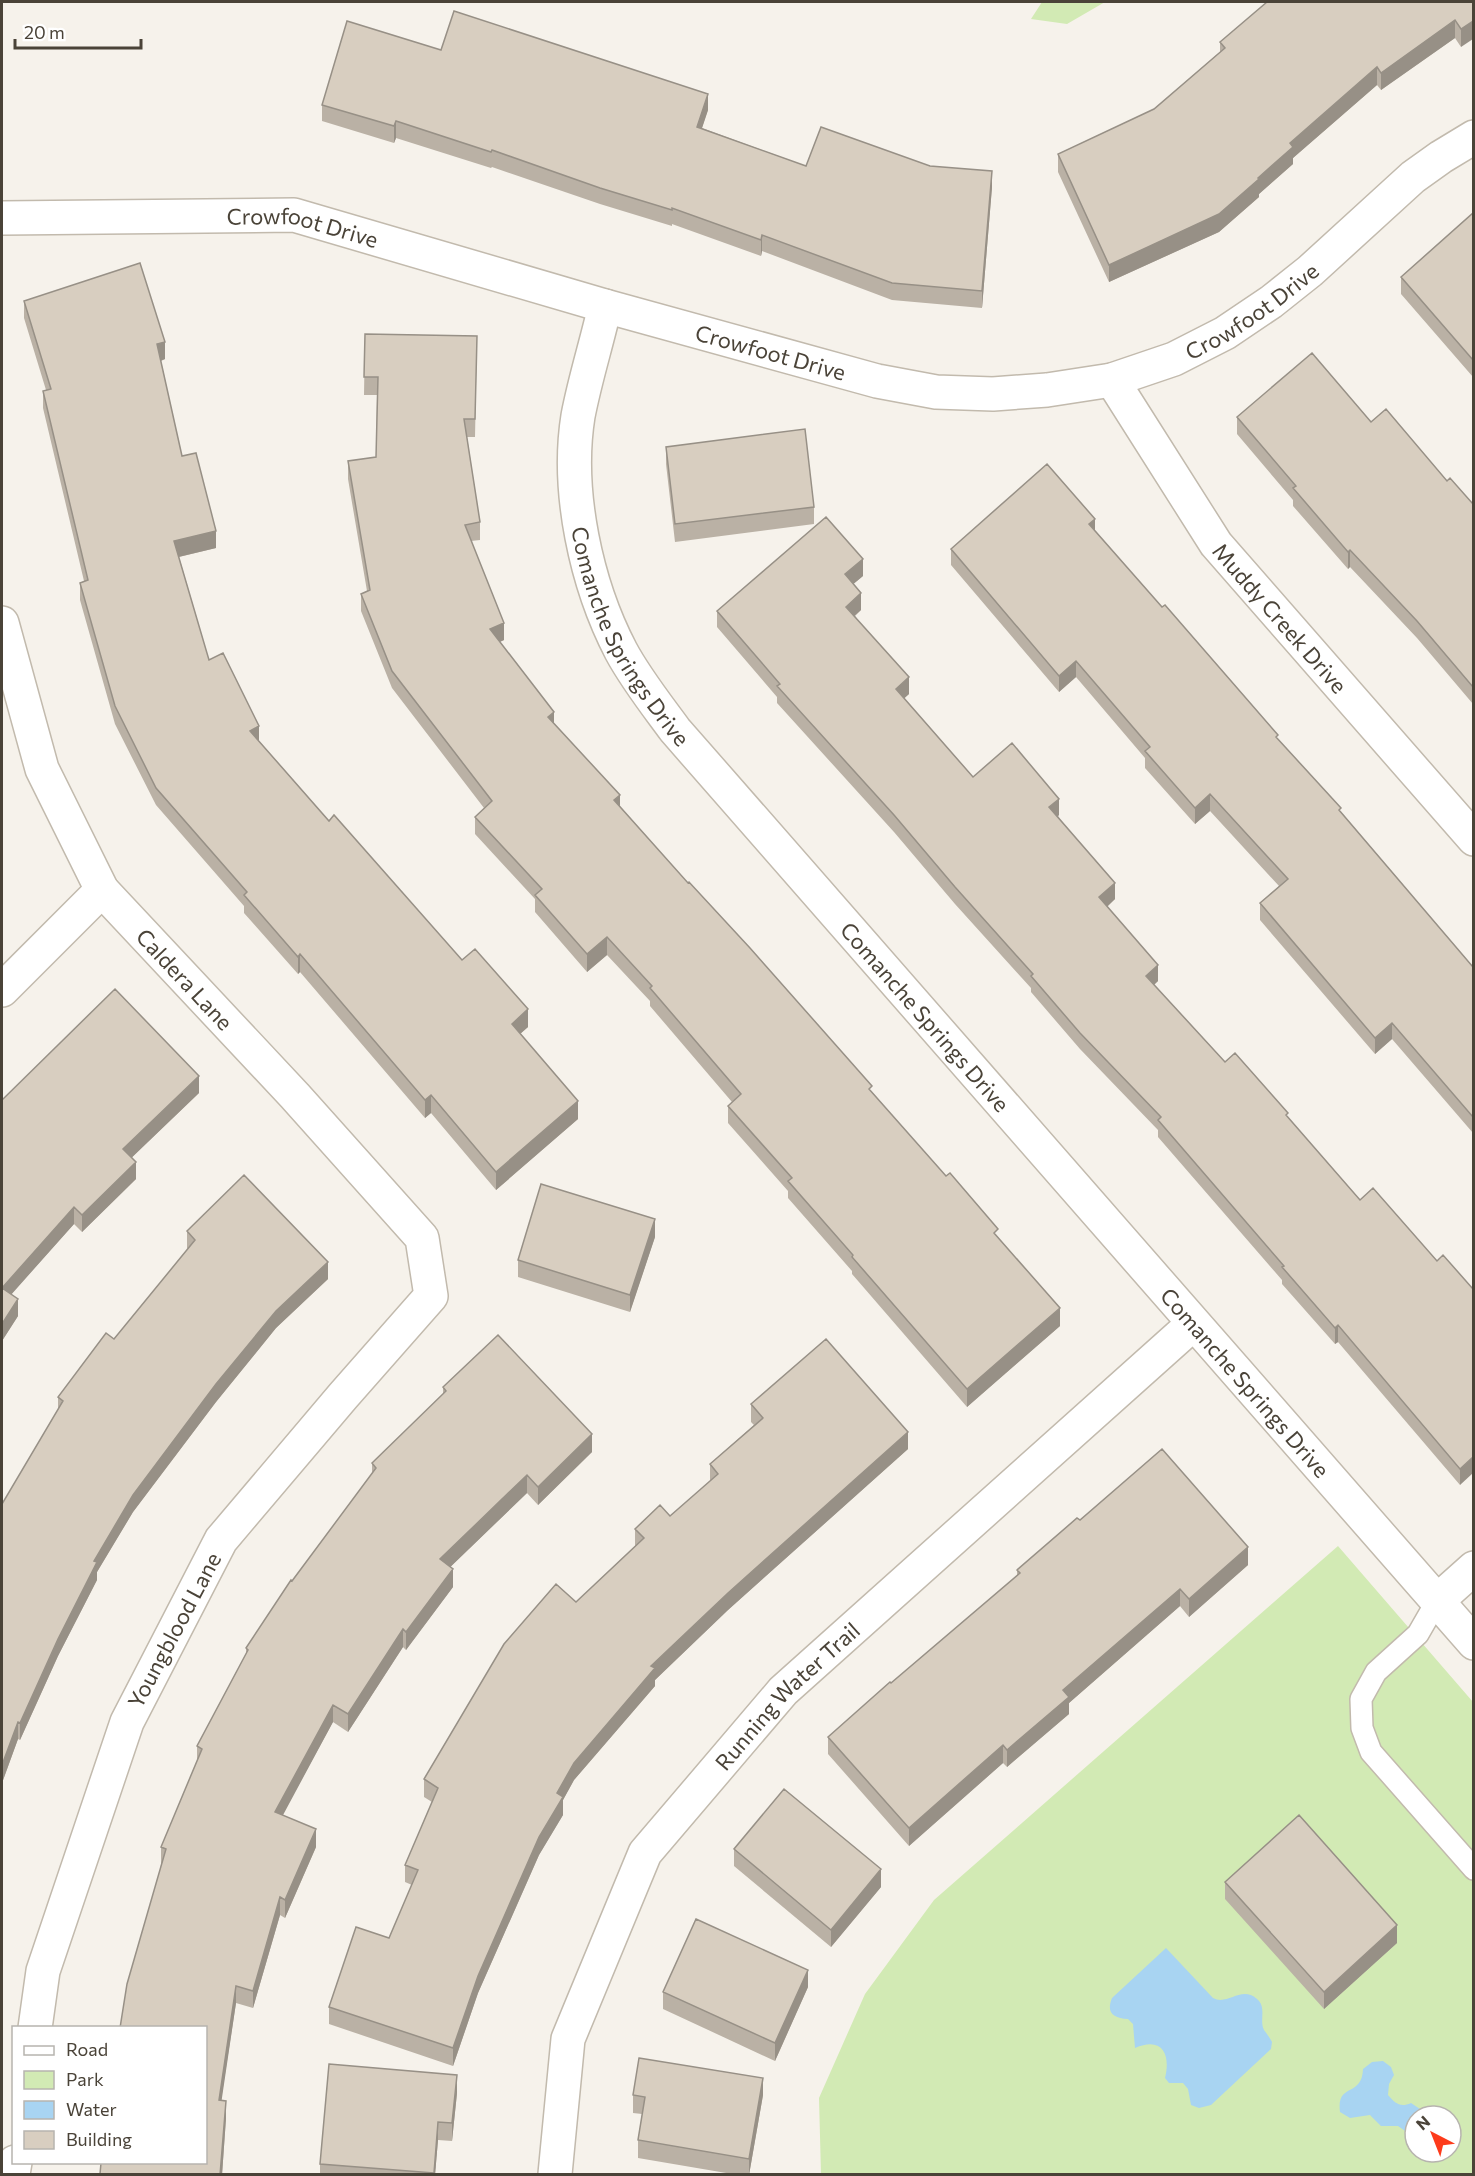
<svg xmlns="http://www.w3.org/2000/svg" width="1475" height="2176" font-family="Commissioner,sans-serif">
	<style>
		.green { fill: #d2eab4; fill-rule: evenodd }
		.water { fill: #a8d4f2 }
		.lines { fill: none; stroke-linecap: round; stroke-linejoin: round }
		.service-casing { stroke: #c2baad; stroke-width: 24 }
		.minor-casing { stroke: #c2baad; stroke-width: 36 }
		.service { stroke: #fff; stroke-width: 21 }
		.minor { stroke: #fff; stroke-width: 33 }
		.wall { fill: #bab1a5 }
		.shaded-wall { fill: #979086 }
		.building { fill: #d8cec0; stroke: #979086; stroke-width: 1.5 }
		.labels { text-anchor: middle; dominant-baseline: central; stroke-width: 6; stroke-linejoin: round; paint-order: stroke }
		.street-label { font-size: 22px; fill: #4a4338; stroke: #fff }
	</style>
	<rect width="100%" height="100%" fill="#f6f2eb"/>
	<!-- green -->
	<path class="green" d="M1042,2H1105L1067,24L1031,19Z
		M1338,1546L1473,1702V2174H821L819,2098L865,1994L934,1900ZM1415,2116H1451V2152H1415Z"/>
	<!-- water -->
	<path class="water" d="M1166,1948L1213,1998C1228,2006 1241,1985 1257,1999C1267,2007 1259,2020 1264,2030C1267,2034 1270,2038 1272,2042L1271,2049L1211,2105L1199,2108L1191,2105L1188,2089L1183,2083H1169L1165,2078C1171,2054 1162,2036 1135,2048L1133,2024L1128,2019C1113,2018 1106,2013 1112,1998Z
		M1383,2061L1391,2067L1394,2075L1389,2084L1388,2095C1395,2103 1400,2108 1411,2103L1420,2109L1422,2116H1415V2129L1408,2133L1398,2126H1381L1370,2115L1350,2118L1340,2112C1336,2082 1362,2098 1363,2069L1372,2062Z"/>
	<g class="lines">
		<defs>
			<path id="service" d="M1437,1601L1418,1634L1376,1672L1361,1699L1362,1728L1371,1752L1474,1869"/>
			<g id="minor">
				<path id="s1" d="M2,218L294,215L605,306L877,381L936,392L993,394L1047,390L1112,380L1174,359L1225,333L1271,302L1310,271L1413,177L1441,157L1474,137"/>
				<path id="s2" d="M605,306C597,342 585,379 578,416C566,491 586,584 621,651C636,679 656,704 675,730L1474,1643"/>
				<path id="s3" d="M1112,380L1216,544L1474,839"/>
				<path id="s4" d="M2,623L42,769L102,890L295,1096L422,1238L431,1296L343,1396L221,1540L127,1722L43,1971L35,2028"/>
				<path d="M2,990L102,890"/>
				<path d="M1437,1601L1474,1568"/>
				<path d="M13,2174L15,2162"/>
				<path id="s5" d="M555,2174L568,2039L645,1853L783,1691L1193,1324"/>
			</g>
		</defs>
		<!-- service casing -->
		<use href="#service" class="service-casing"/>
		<!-- minor casing -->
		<use href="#minor" class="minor-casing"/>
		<!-- service -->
		<use href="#service" class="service"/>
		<!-- minor -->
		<use href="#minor" class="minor"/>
	</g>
	<!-- wall -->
	<path class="wall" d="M1473,2L1461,47L1455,38L1381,90L1377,85L1293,158V164L1259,194V197L1219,232L1109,282L1058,172V154L1154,109L1220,52V42Z
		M441,50L708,110L702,128L806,166H930L992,187L982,308L892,300L762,251L761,256L672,224V226L600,204L492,167L491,168L396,138L394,143L322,121V105Z
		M1473,213V377L1401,294V277Z
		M24,301L165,359L161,361L182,456L216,548L179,557L209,660L259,741L329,821L462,960L528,1027L520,1034L578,1119L496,1190L431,1113L425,1118L300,972L298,974L244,913V906L156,805L115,724L80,600V583L84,581L43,408V391L46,390L24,318Z
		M365,334L477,336L475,437H467L480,522V540L471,541L504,640L500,642L554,724L620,807L872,1092L998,1237L1060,1326L967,1407L852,1274V1271L788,1198V1191L728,1123V1106L732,1102L650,1006V1001L607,955L587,972L535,912V899L475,834V817L484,808L392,688L361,611V594L367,591L348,479V461L376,457L377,395H364Z
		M1237,417L1371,422L1447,481L1473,504V704L1417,638L1350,567L1348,569L1293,506V500L1237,434Z
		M666,447L814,507V524L675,542L666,464Z
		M1095,531L1341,812L1473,967V1133L1392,1039L1375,1054L1260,920V903L1279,886L1210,811L1195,824L1145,768V758L1076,677L1059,692L951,565V549Z
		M863,576L853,584L861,610L855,616L909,694L904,698L973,777L1059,815L1058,816L1115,899L1107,907L1158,981L1154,985L1225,1062L1288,1118L1360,1200L1473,1289L1460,1485L1338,1342L1335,1344L1282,1284V1280L1158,1137V1130L1080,1049L1031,992V988L955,904L894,832L777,703V697L717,627V611Z
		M199,1093L132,1157L136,1179L82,1232L74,1224L11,1294L18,1316L2,1341V1100Z
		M187,1231L328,1279L276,1328L216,1402L133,1512L97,1572V1580L58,1656L20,1740L18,1739L2,1783L58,1410V1397L114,1339L188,1249L187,1248Z
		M655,1237L630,1312L518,1277V1260Z
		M443,1387L592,1452L538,1505L527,1493L450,1567L453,1587L406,1650L403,1647L348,1732L333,1722L282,1815L316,1847L285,1918L280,1915L253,2008L236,2003L221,2100L226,2118L222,2175H100L101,2163L161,1865V1847L197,1763V1746L246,1654V1648L292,1581L372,1474V1463L443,1394Z
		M751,1404L908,1449L728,1610L655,1680V1686L574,1780L563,1800V1815L539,1855L478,1993L453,2066L329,2024V2007L389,1938L412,1885L405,1882V1865L432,1802L424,1797V1779L576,1602L635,1546V1529L670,1516L710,1481V1464L754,1425L751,1422Z
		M1080,1520L1248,1565L1189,1617L1180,1606L1069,1703V1714L1007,1767L1003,1763L909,1846L828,1754V1737L1017,1576V1570Z
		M734,1849L881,1887L831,1947L734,1866Z
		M1225,1882L1397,1943L1324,2009L1225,1899Z
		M808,1987L775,2061L663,2009V1992Z
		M457,2093L452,2141L438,2140L435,2175H320V2164Z
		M633,2095H763L749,2175H738L638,2158V2140L642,2114L633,2113Z"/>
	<!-- shaded-wall -->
	<path class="shaded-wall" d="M1455,20V38L1381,90V73Z
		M1473,21V39L1461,47V29Z
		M1377,67V85L1293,158V164L1259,194V197L1219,232L1109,282V265L1258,178L1290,143Z
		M708,94V110L697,143V127Z
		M396,121V138L394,143V126Z
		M992,171V187L982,308V291Z
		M762,235V251L761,256V240Z
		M165,342V359L157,362V344Z
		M1095,519V535L1089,524Z
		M216,531V548L174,558V541Z
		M1350,550V567L1348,569V552Z
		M863,559V576L845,591V574Z
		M861,593V610L846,623V607Z
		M504,623V640L490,646V629Z
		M1076,661V677L1059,692V676Z
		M909,677V694L896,706V689Z
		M554,712V729L548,717Z
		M259,726V743L250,731Z
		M1210,794V811L1195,824V808Z
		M620,795V812L614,800Z
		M1059,799V815L1049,824V807Z
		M1115,883V899L1099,914V897Z
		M607,937V955L587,972V954Z
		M300,954V972L298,974V957Z
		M1158,965V981L1146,992V976Z
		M528,1009V1027L512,1041V1024Z
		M1392,1023V1039L1375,1054V1038Z
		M199,1076V1093L123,1166V1149Z
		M431,1095V1113L425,1118V1100Z
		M578,1101V1119L496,1190V1172Z
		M136,1162V1179L82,1232V1215Z
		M74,1207V1224L2,1305V1288Z
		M655,1219V1237L630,1312V1295Z
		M328,1262V1279L276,1328L216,1402L133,1512L97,1572V1580L58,1656L20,1740V1723L94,1561L133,1495L216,1384L276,1311Z
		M18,1299V1316L2,1341V1324Z
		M1060,1308V1326L967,1407V1389Z
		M1338,1325V1342L1335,1344V1328Z
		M908,1432V1449L728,1610L655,1680V1686L574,1780L563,1800V1815L539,1855L478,1993L453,2066V2048L478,1976L557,1793L574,1763L651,1666L728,1593Z
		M592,1434V1452L538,1505V1487Z
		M1473,1457V1473L1460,1485V1469Z
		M527,1475V1493L440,1577V1559Z
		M1248,1547V1565L1189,1617V1599Z
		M453,1569V1587L406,1650V1632Z
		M1180,1589V1606L1069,1703V1714L1007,1767V1750L1063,1690Z
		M403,1629V1647L348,1732V1714Z
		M333,1705V1722L275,1830V1812Z
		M18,1722V1739L2,1783V1765Z
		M1003,1745V1763L909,1846V1828Z
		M316,1829V1847L285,1918V1900Z
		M881,1869V1887L831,1947V1930Z
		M280,1897V1915L253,2008V1991Z
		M1397,1925V1943L1324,2009V1992Z
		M808,1970V1987L775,2061V2043Z
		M236,1986V2003L219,2118V2100Z
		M457,2075V2093L452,2141V2123Z
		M763,2078V2095L749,2175V2159Z
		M226,2101V2118L222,2175H220Z
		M438,2122V2140L435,2175H434Z"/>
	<!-- building -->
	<path class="building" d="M1267,2H1473V21L1461,29L1455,20L1381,73L1377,67L1290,143L1293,147L1258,178L1259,179L1219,214L1109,265L1058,154L1154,109L1225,48L1220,42Z
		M454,11L708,94L697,127L806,166L821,127L930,166L992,171L982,291L892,283L762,235L761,240L672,208V210L600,188L492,150L491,152L396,121L394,126L322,105L347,21L441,50Z
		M1473,213V360L1401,277Z
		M140,263L165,342L157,344L182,456L196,453L216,531L174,541L209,660L223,653L259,726L250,731L329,821L334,815L462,960L475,949L528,1009L512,1024L578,1101L496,1172L431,1095L425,1100L300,954L298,957L244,895L247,892L156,788L115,706L80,583L88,580L43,391L51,389L24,301Z
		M365,334L477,336L475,419H464L480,522L465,525L504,623L490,629L554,712L548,717L620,795L614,800L688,883L689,882L750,948L872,1086L869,1089L946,1176L950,1173L998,1229L994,1233L1060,1308L967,1389L852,1257L853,1255L788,1181L792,1178L728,1106L741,1094L650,988L652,986L607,937L587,954L535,895L542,889L475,817L492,801L392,671L361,594L370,590L348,461L376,457L378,377H364Z
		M1312,353L1371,422L1386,409L1447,481L1450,478L1473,504V687L1417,621L1350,550L1348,552L1293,488L1296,486L1237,417Z
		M805,429L814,507L675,524L666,447Z
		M1047,464L1095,519L1089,524L1162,607L1165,605L1278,735L1276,737L1341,808L1339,810L1473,967V1117L1392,1023L1375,1038L1260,903L1288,879L1210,794L1195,808L1145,751L1150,747L1076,661L1059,676L951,549Z
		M826,517L863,559L845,574L861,593L846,607L909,677L896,689L973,777L1012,743L1059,799L1049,807L1115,883L1099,897L1158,965L1146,976L1225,1062L1235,1053L1288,1113L1286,1115L1360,1200L1373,1188L1437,1261L1443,1255L1473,1289V1457L1460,1469L1338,1325L1335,1328L1282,1267L1284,1266L1158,1120L1161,1117L1080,1033L1031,976L1033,974L955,887L894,815L777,686L780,684L717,611Z
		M115,989L199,1076L123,1149L136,1162L82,1215L74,1207L2,1288V1100Z
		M244,1175L328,1262L276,1311L216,1384L133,1495L94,1561L97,1562L58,1639L20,1723L18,1722L2,1765V1504L63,1401L58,1397L106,1333L114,1339L195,1240L187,1231Z
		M541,1184L655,1219L630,1295L518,1260Z
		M2,1288L18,1299L2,1324Z
		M498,1335L592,1434L538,1487L527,1475L440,1559L453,1569L406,1632L403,1629L348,1714L333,1705L275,1812L316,1829L285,1900L280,1897L253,1991L236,1986L219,2100L226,2101L220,2175H110L100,2174L101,2163H206V2028H120L127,1984L166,1849L161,1847L202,1749L197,1746L248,1650L246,1648L291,1580L292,1581L376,1468L372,1463L446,1391L443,1387Z
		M826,1339L908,1432L728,1593L651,1666L655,1668L574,1763L557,1793L563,1797L539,1837L478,1976L453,2048L329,2007L356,1927L389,1938L418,1870L405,1865L438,1788L424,1779L504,1644L556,1584L576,1602L644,1538L635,1529L660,1505L670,1516L718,1474L710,1464L763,1418L751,1404Z
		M1162,1449L1248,1547L1189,1599L1180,1589L1063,1690L1069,1697L1007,1750L1003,1745L909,1828L828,1737L890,1682L891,1683L1020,1573L1017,1570L1077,1518L1080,1520Z
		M784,1789L881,1869L831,1930L734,1849Z
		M1299,1815L1397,1925L1324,1992L1225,1882Z
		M696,1919L808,1970L775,2043L663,1992Z
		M639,2058L763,2078L749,2159L638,2140L645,2097L633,2095Z
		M329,2064L457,2075L452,2123L438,2122L434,2173L320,2164Z"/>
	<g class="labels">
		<!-- street labels -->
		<g class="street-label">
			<text stroke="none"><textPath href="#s1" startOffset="302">Crowfoot Drive</textPath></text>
			<text stroke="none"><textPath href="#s1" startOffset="1292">Crowfoot Drive</textPath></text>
			<text stroke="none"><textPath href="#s1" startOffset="788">Crowfoot Drive</textPath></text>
			<text stroke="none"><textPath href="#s3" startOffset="292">Muddy Creek Drive</textPath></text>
			<text stroke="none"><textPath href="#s2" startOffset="346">Comanche Springs Drive</textPath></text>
			<text stroke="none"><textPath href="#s4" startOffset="408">Caldera Lane</textPath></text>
			<text stroke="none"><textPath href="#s2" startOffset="832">Comanche Springs Drive</textPath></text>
			<text stroke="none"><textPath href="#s2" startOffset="1318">Comanche Springs Drive</textPath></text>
			<text transform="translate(174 1630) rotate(-62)">Youngblood Lane</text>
			<text stroke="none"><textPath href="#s5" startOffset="549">Running Water Trail</textPath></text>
		</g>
	</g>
	<!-- border -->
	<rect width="1475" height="2176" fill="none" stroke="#4a4338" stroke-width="6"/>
	<!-- legend -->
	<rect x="12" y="2026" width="195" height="138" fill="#ffffff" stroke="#b7b4af" stroke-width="1.5"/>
	<rect x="24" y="2046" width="30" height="9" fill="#ffffff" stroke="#b7b4af" stroke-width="1.5"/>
	<text x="66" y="2056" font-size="18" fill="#4a4338">Road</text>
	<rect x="24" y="2071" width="30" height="18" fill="#d2eab4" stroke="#b7b4af" stroke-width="1.5"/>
	<text x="66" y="2086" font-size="18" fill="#4a4338">Park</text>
	<rect x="24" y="2101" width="30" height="18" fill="#a8d4f2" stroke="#b7b4af" stroke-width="1.5"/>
	<text x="66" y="2116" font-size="18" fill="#4a4338">Water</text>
	<rect x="24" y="2131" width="30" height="18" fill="#d8cec0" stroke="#b7b4af" stroke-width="1.5"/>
	<text x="66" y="2146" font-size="18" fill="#4a4338">Building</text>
	<!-- north arrow -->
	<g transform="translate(1433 2134) rotate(318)"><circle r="28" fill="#ffffff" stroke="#b7b4af" stroke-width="1.5"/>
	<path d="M0-4.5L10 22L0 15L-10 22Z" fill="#fd3b1b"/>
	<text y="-9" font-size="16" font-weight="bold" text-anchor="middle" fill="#4a4338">N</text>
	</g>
	<!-- scale -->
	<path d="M15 39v9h126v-9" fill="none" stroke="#4a4338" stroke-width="3"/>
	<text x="24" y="39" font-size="18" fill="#4a4338" stroke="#ffffff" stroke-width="4.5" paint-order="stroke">20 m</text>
</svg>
